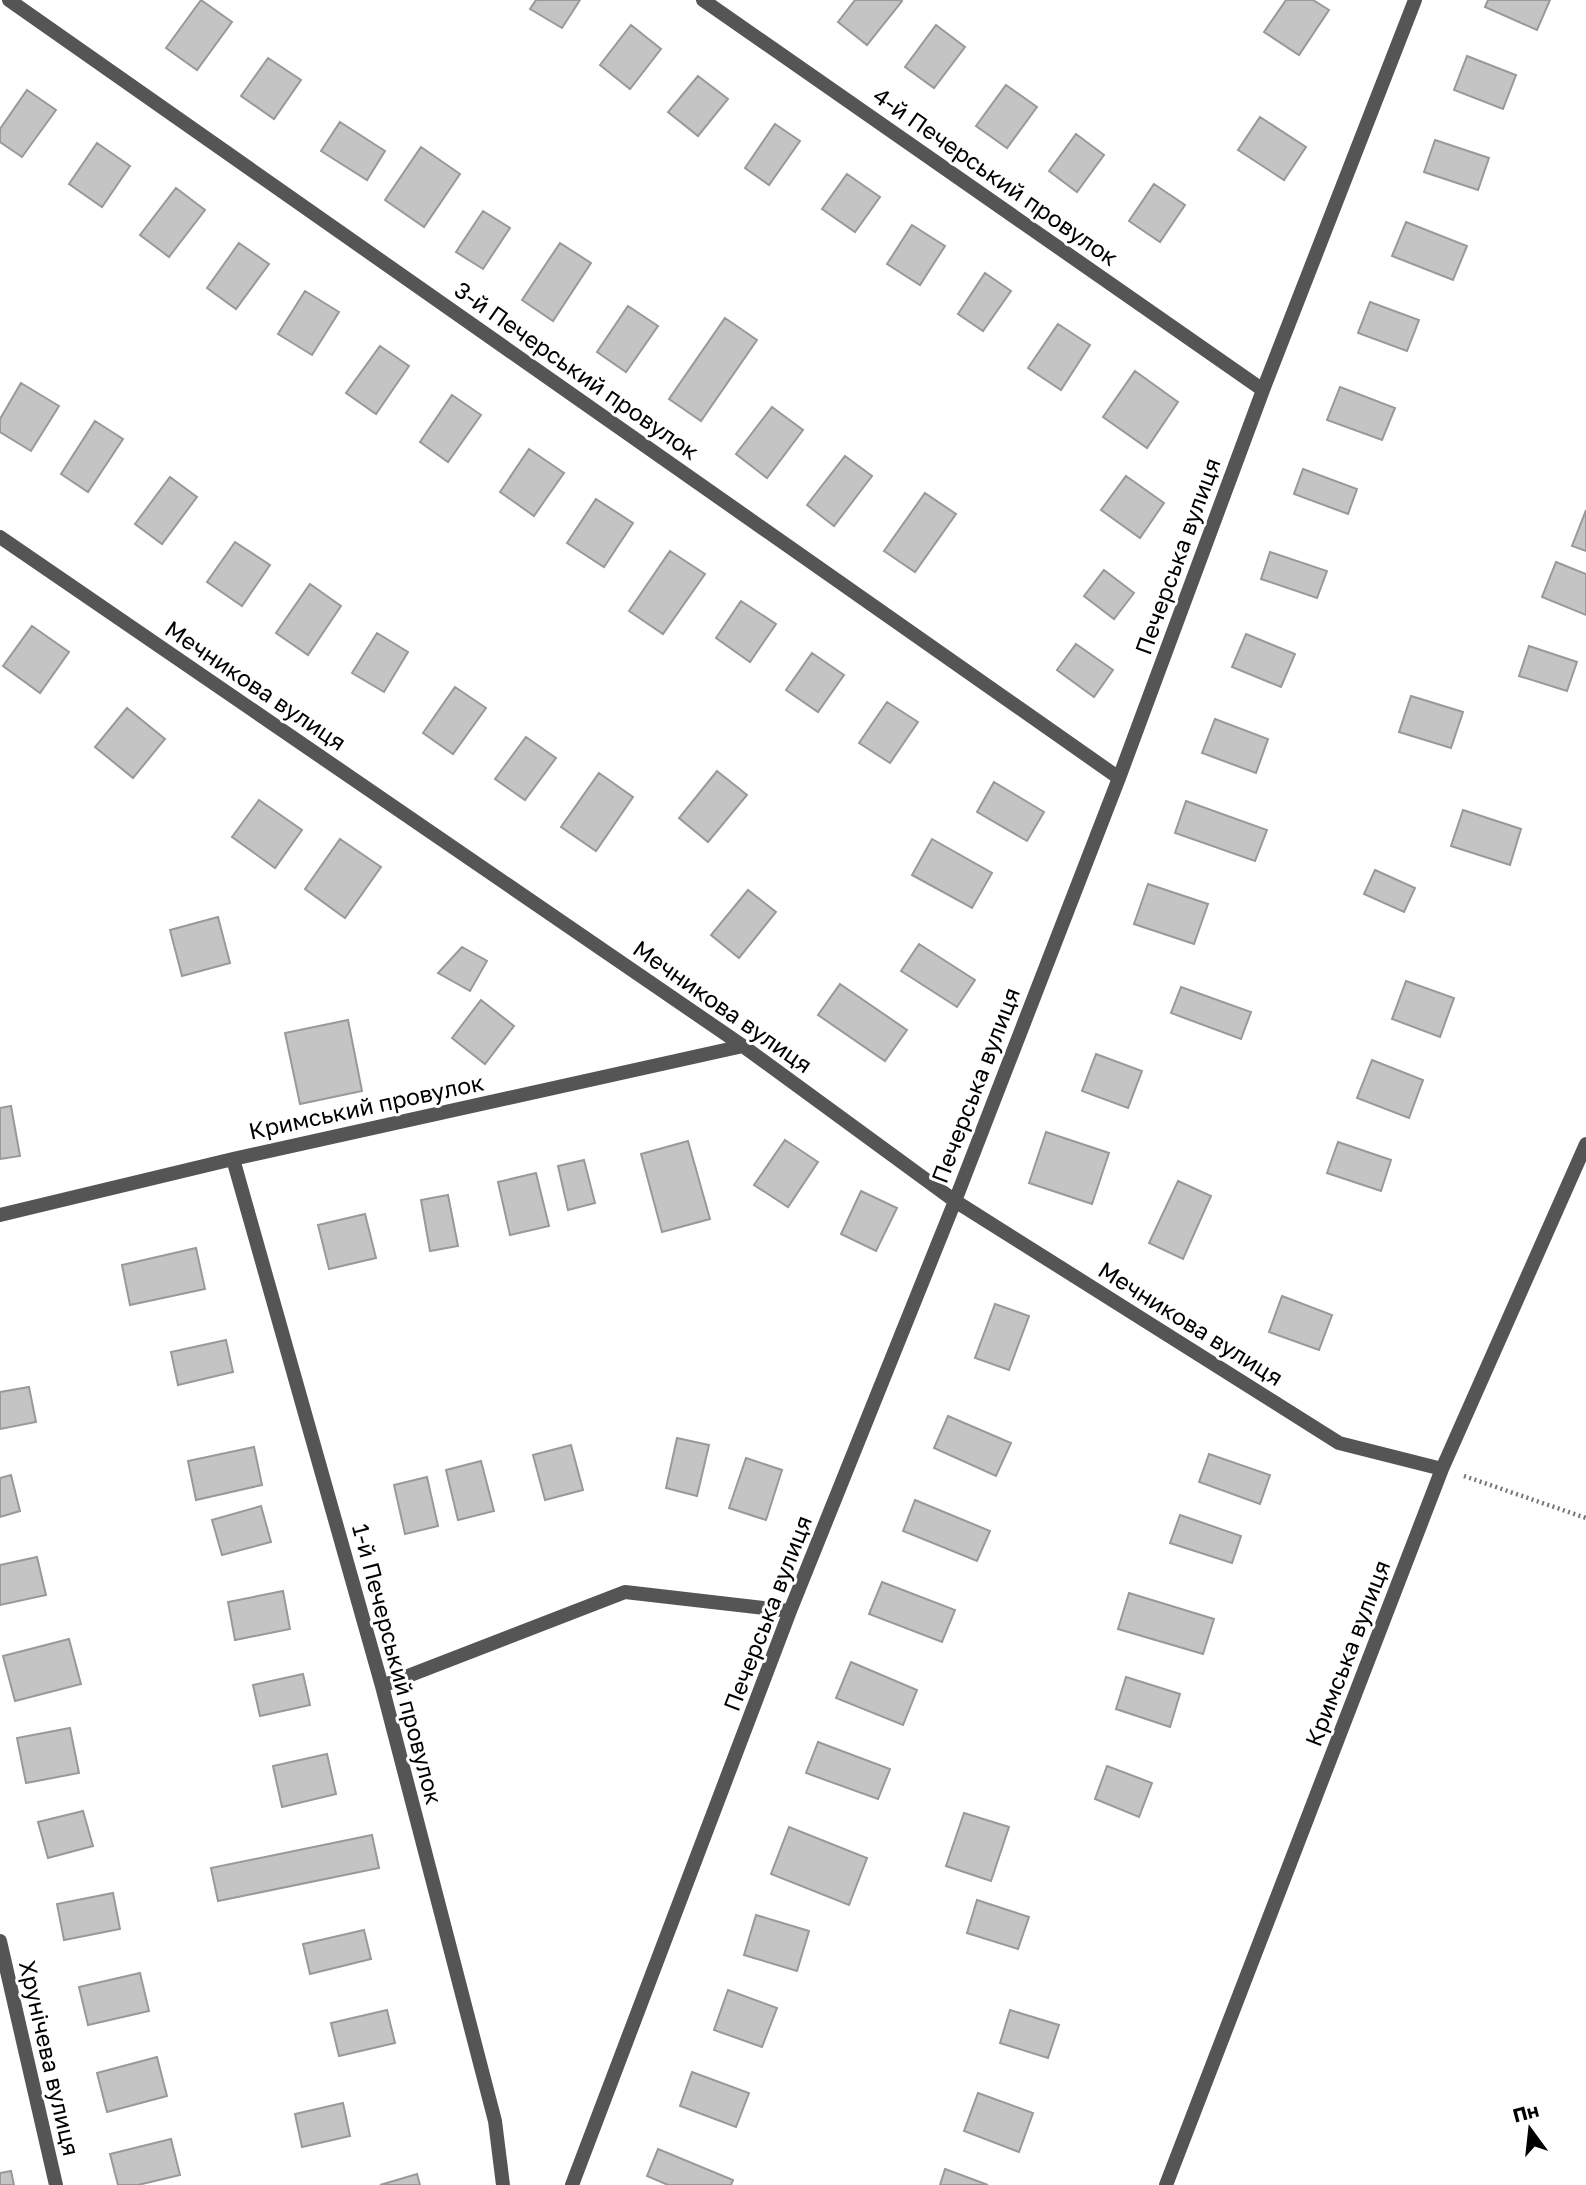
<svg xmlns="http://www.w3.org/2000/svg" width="1586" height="2185" font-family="'Golos Text',sans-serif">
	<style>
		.building { fill: #c4c4c4; stroke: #999; stroke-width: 2 }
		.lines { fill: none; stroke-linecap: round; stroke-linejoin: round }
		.path { stroke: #777; stroke-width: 4.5; stroke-dasharray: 2 3.5; stroke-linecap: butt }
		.street { stroke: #555; stroke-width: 14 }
		.labels { text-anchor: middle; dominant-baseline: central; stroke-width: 6; stroke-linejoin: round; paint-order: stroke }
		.street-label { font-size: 23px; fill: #000; stroke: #fff }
	</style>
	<rect width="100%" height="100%" fill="#fff"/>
	<!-- building -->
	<path class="building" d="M201,0L232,22L197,70L166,48Z
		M536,0H580L562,28L530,9Z
		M855,0H901L902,1L867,45L838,22Z
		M1286,0H1313L1329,10L1299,55L1264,32Z
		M1488,0H1550L1537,30L1485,7Z
		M631,25L661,49L630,89L600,65Z
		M936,25L965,47L934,88L905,67Z
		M1467,56L1516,75L1503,109L1454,90Z
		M268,58L301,80L274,119L241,96Z
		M698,76L728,99L698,136L668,112Z
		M1006,85L1037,107L1007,148L976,126Z
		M27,90L56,110L22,157L0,142V129Z
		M1260,117L1306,147L1284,180L1238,150Z
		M340,122L385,151L367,180L321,151Z
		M775,124L800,141L769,185L745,168Z
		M1076,134L1104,155L1077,192L1049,171Z
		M1435,140L1489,158L1478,190L1424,172Z
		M97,143L130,166L102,207L69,184Z
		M421,147L460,174L424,227L385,200Z
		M847,174L880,197L855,232L822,209Z
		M1154,184L1185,205L1160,242L1129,221Z
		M176,188L205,210L169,257L140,235Z
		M483,211L510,228L483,269L456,252Z
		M1406,222L1467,246L1453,280L1392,256Z
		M912,225L945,246L920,285L887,264Z
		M239,243L269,264L236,309L207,288Z
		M560,243L591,263L553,321L522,300Z
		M985,273L1011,291L983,331L958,314Z
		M305,291L339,312L312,355L278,334Z
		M1370,302L1419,320L1407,351L1358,333Z
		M628,306L658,326L626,372L597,352Z
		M725,318L757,340L701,421L669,399Z
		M1058,324L1090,345L1061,390L1028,368Z
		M380,346L409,366L376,414L346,393Z
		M1135,371L1178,402L1147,448L1103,417Z
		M21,383L59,406L31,451L0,432V419Z
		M1340,387L1395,408L1382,440L1327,420Z
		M452,395L481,415L448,462L420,442Z
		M772,407L803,430L767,478L736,454Z
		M95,421L123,439L88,492L61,474Z
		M529,449L564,473L534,516L500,492Z
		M845,456L872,476L834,526L807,505Z
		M1303,469L1357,489L1348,514L1294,494Z
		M1126,476L1164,503L1140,538L1101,510Z
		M170,477L197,497L162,544L135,524Z
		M925,493L956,514L915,572L884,551Z
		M596,499L633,523L604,567L567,543Z
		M1586,510V551L1572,546Z
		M235,542L270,565L242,606L207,582Z
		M670,551L705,574L663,634L629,611Z
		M1270,552L1327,571L1317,598L1261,579Z
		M1556,562L1586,574V615L1542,597Z
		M1104,570L1134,593L1114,619L1084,596Z
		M310,584L341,606L308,655L276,633Z
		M741,601L776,624L750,662L716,638Z
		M32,626L69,652L40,693L3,666Z
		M377,633L408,652L384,692L352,673Z
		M1246,634L1295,654L1281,687L1232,667Z
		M1076,644L1113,670L1094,697L1057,670Z
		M1529,646L1577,662L1567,691L1519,676Z
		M812,653L844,675L818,712L786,690Z
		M455,687L486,708L453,754L423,733Z
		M1411,696L1463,712L1451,748L1399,732Z
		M887,702L918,722L890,763L859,743Z
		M127,708L165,739L133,778L95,747Z
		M1215,719L1268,739L1256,773L1202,753Z
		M526,737L556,758L525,800L495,779Z
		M717,771L747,795L708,842L679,818Z
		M599,773L633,797L596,851L561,827Z
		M994,782L1044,812L1027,841L977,812Z
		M259,800L302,830L275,868L232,837Z
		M1186,801L1267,830L1255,861L1175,833Z
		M1463,810L1521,829L1510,865L1451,846Z
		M340,839L381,867L345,918L305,889Z
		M932,839L992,873L972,908L912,875Z
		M1375,870L1415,888L1404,912L1364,894Z
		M1148,884L1208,904L1194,944L1134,924Z
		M748,890L776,912L739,958L711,935Z
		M218,917L230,963L182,976L170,930Z
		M919,944L975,980L957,1007L901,971Z
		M462,947L487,961L470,991L438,973Z
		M1406,981L1454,998L1440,1037L1392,1019Z
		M840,984L907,1030L885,1061L818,1015Z
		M1181,987L1251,1012L1241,1039L1171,1013Z
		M481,1000L514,1026L485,1064L452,1038Z
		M348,1020L362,1091L300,1104L285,1033Z
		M1096,1054L1142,1071L1128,1108L1082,1091Z
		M1372,1060L1423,1080L1409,1118L1357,1098Z
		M11,1106L20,1156L0,1159V1108Z
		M1046,1132L1109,1153L1092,1204L1029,1183Z
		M785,1140L818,1162L788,1207L754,1185Z
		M688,1141L710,1219L662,1232L641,1154Z
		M1338,1142L1391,1160L1381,1191L1327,1173Z
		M584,1160L595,1203L568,1210L558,1166Z
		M536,1173L549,1226L510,1235L498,1182Z
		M1178,1181L1211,1196L1183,1259L1149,1243Z
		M861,1191L897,1208L876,1251L841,1234Z
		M448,1195L458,1246L430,1251L421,1200Z
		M365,1214L376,1258L329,1269L318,1225Z
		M196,1248L205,1289L130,1305L122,1265Z
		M1282,1296L1332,1315L1319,1350L1269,1332Z
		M995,1304L1029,1316L1009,1370L975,1358Z
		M226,1340L233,1372L178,1385L171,1352Z
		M29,1387L36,1422L0,1429V1392Z
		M948,1416L1011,1443L996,1476L934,1448Z
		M677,1438L709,1445L697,1496L666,1488Z
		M571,1445L583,1490L545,1500L533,1455Z
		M254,1447L262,1485L196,1500L188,1461Z
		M1209,1454L1270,1475L1260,1504L1199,1482Z
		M746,1458L782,1470L766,1520L729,1508Z
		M481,1461L494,1511L458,1520L446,1470Z
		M11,1475L20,1511L0,1517V1478Z
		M427,1477L438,1526L405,1534L394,1485Z
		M915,1500L990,1531L977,1561L903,1531Z
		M261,1506L271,1542L222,1555L212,1520Z
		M1180,1515L1241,1536L1232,1563L1170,1543Z
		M37,1557L46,1595L0,1605V1565Z
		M882,1582L955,1610L942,1642L869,1614Z
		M283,1591L290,1629L235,1640L228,1602Z
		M1129,1593L1214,1619L1203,1654L1118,1629Z
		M69,1639L81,1684L15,1701L3,1656Z
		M851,1662L917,1690L903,1725L836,1698Z
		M303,1674L310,1705L260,1716L253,1685Z
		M1126,1677L1180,1694L1170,1727L1116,1709Z
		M70,1728L79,1773L26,1783L17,1738Z
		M818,1742L890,1769L878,1799L806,1773Z
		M327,1754L336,1794L282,1807L273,1766Z
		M1107,1766L1152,1783L1139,1817L1095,1799Z
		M83,1811L93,1846L48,1858L38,1822Z
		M964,1813L1009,1827L991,1881L946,1866Z
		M789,1827L867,1858L849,1905L771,1874Z
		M372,1835L379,1868L218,1901L211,1868Z
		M113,1893L120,1929L64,1940L57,1904Z
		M977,1900L1029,1917L1018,1949L967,1933Z
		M756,1915L809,1931L797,1971L744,1955Z
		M364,1930L371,1959L310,1974L303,1944Z
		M140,1973L149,2011L88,2025L79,1987Z
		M728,1990L777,2008L762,2047L714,2030Z
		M387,2010L395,2043L339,2056L331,2023Z
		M1010,2010L1059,2025L1048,2058L1000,2043Z
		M157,2057L167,2096L107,2112L97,2073Z
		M692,2072L749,2093L736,2127L680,2106Z
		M978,2093L1033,2113L1019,2152L964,2131Z
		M343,2103L350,2136L302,2147L295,2114Z
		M171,2139L180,2175L138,2185H118L110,2154Z
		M658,2149L733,2180L731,2185H668L647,2176Z
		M945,2169L988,2185H940Z
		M11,2171L14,2185H0V2173Z
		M417,2174L420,2185H380Z"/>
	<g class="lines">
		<!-- path -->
		<path class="path" d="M1464,1476L1586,1518"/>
		<!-- street -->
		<path class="street" d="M9,0L1119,778
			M703,0L1263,390
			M0,537L743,1046L955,1201L1339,1443L1442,1469
			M233,1159L382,1686L495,2121L503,2185
			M0,1215L233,1159L743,1046
			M382,1686L625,1592L790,1611
			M0,1941L56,2185
			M572,2185L790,1611L955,1201L1119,778L1263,390L1415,0
			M1166,2185L1442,1469L1586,1144"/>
	</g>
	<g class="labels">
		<!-- street labels -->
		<g class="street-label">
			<text transform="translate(996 176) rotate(35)">4-й Печерський провулок</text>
			<text transform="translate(577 370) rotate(35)">3-й Печерський провулок</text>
			<text transform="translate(1177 556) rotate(-70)">Печерська вулиця</text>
			<text transform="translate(256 685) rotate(34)">Мечникова вулиця</text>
			<text transform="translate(723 1006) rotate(35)">Мечникова вулиця</text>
			<text transform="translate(975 1085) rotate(-69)">Печерська вулиця</text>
			<text transform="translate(366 1106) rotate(-12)">Кримський провулок</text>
			<text transform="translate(1191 1323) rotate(32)">Мечникова вулиця</text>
			<text transform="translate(767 1613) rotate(-69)">Печерська вулиця</text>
			<text transform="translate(1347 1653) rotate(-69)">Кримська вулиця</text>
			<text transform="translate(398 1664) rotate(75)">1-й Печерський провулок</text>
			<text transform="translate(50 2058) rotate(77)">Хрунічева вулиця</text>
		</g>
	</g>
	<!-- north arrow -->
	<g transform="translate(1530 2129) rotate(345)" stroke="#ffffff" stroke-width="5" paint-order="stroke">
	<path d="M0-5L12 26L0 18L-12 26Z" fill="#000000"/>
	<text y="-10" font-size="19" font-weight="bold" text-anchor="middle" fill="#000000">Пн</text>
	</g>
</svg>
